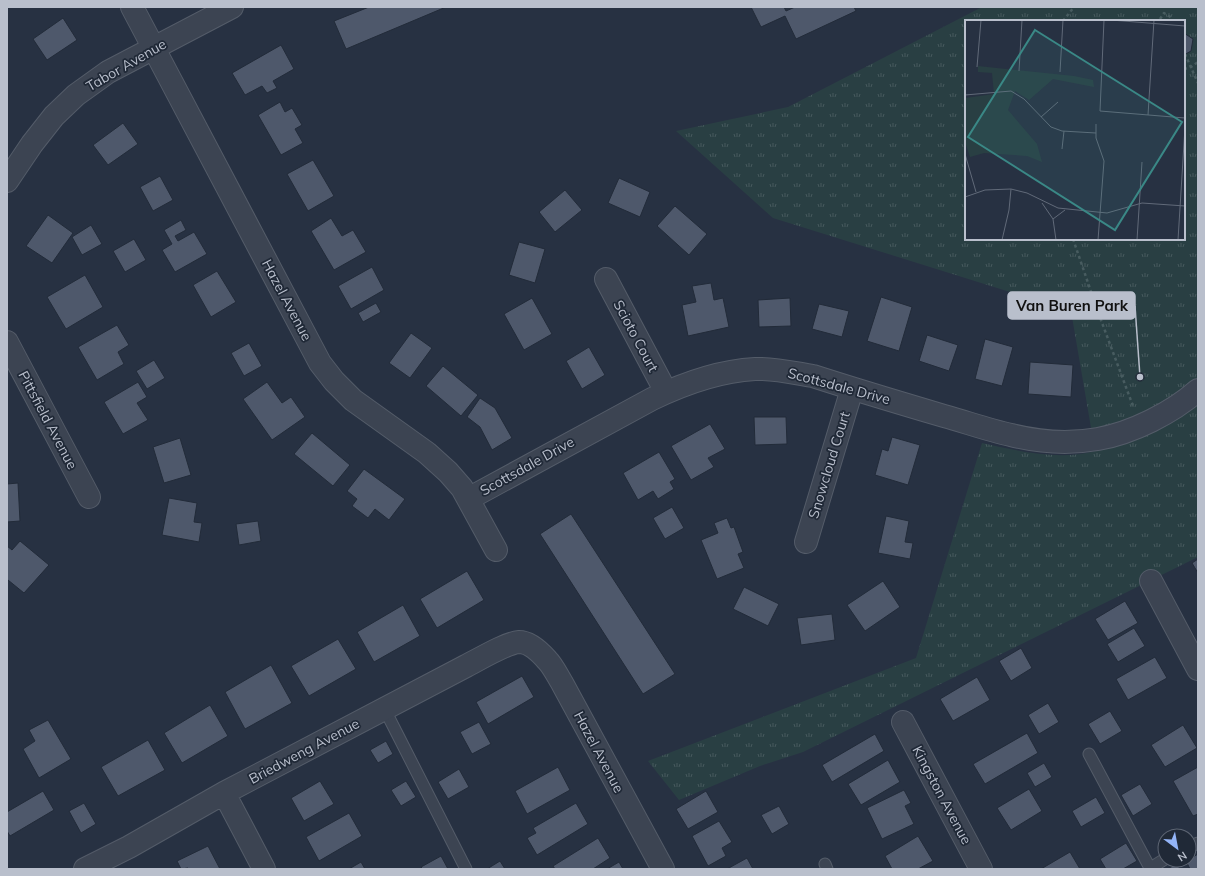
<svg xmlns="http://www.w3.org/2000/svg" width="1205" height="876" font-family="Mulish,sans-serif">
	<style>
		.park { fill: url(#park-tufts); fill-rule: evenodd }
		.building { fill: #4e586b; stroke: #222b39 }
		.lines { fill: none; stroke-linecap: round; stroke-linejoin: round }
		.service-casing { stroke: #545c69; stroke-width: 13 }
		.minor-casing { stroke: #545c69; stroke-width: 24 }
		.path { stroke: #485c60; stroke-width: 2.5; stroke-dasharray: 3 3; stroke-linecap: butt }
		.service { stroke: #3c4452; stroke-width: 11 }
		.minor { stroke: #3c4452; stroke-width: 22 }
		.labels { text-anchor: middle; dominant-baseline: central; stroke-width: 3.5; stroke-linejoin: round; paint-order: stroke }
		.street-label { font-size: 14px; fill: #b9bfcc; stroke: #202937 }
		.inset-road { fill: none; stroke: #616a79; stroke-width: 1 }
		.view { fill: #3a8886; fill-opacity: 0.15; stroke: #3a8886; stroke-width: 2 }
		.inset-edge { fill: none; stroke: #b9bfcc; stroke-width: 2 }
		.leader { fill: none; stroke: #b9bfcc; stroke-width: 1.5 }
		.callout-dot { fill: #b9bfcc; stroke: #202937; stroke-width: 1.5 }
		.callout { fill: #b9bfcc; stroke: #b9bfcc; stroke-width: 1.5 }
		.callout-label { font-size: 15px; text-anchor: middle; font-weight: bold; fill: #111 }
	</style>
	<defs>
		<pattern id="park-tufts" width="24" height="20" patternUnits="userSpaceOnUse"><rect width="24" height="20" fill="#293f43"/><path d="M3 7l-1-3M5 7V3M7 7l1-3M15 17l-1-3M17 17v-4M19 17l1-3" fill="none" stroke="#46595d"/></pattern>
	</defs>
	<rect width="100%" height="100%" fill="#273142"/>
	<!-- park -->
	<path class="park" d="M982,7H1198V557L803,752L760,766L679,800L648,761L916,658L982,443C1019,451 1058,461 1095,451L1071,311L773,218L676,131L788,107ZM966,21H1184V239H966Z"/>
	<!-- building -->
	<path class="building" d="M369,7H446L346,49L334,21Z
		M751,7H784L786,11L795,7H854L856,11L796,39L785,16L761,27Z
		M63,18L77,40L47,60L33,39Z
		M1184,33L1193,39L1191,51L1184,55Z
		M281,45L294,69L273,81L277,88L267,93L262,86L245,95L232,73Z
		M280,102L285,112L292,108L302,125L295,129L303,143L281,155L258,115Z
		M123,123L138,144L108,165L93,145Z
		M313,160L334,196L308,211L287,174Z
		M160,176L173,200L153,211L140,187Z
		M619,178L650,192L640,217L608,203Z
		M565,190L582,210L555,232L539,212Z
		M675,206L707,234L689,255L657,226Z
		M48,215L73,233L52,263L26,246Z
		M331,218L342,236L353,230L366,252L334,270L311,231Z
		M181,220L186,230L175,236L178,241L194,232L207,254L175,272L162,250L172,244L164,230Z
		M91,225L102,244L82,255L72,237Z
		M134,239L146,260L125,272L113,251Z
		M519,242L545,249L535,283L509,275Z
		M372,267L384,290L351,309L338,286Z
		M217,271L236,302L211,317L193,285Z
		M85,275L103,307L66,329L47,297Z
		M711,283L714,300L723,298L729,327L688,336L682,305L696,302L692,286Z
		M881,297L912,307L899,351L867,341Z
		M532,298L552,334L524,350L504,314Z
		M790,298L791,326L759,327L758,300Z
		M376,303L381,312L363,322L358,313Z
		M819,304L849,311L842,337L812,329Z
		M117,325L129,345L118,352L124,364L97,380L78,347Z
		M411,333L432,348L410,378L389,363Z
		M927,335L958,345L949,371L919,361Z
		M985,339L1013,347L1002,386L975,379Z
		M249,343L262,366L244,376L231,353Z
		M589,347L605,375L582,389L566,361Z
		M154,360L165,378L147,389L136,371Z
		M1030,362L1073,365L1071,397L1028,394Z
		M443,366L478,395L461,416L426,386Z
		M138,382L147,397L137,403L148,420L123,434L104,402Z
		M267,382L282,403L291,397L305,417L272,440L243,399Z
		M480,398L495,408L512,438L492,450L480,427L467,417Z
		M754,417H786L787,444L755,445Z
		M710,424L725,449L708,458L714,467L691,480L671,446Z
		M312,433L350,465L333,486L294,454Z
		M892,437L920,445L908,485L875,475L882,449L888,451Z
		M180,438L191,475L164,483L153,447Z
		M659,452L675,479L670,482L674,489L658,499L653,491L638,500L623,473Z
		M364,469L405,499L389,520L375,509L368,518L352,506L357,499L347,491Z
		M18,483L20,521L7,522V484Z
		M169,498L197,503L194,522L202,523L199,542L162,535Z
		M672,507L684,528L665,539L653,518Z
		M571,514L675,674L643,694L540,534Z
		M886,516L909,521L905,542L913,543L910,559L878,553Z
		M727,518L731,528L734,527L743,552L738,554L744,568L717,579L701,540L718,533L714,523Z
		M258,521L261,541L239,545L236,524Z
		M20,541L49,565L24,593L8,580L7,581V546L12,550Z
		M1198,559V573L1192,563Z
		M467,571L484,600L437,628L420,599Z
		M883,581L900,607L865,631L847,605Z
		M744,587L779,604L768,626L733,609Z
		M1125,601L1138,623L1108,640L1095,619Z
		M403,605L420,636L374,662L357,632Z
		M832,614L835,640L801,645L797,618Z
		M1134,628L1145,646L1118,662L1107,644Z
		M338,639L356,669L309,696L291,666Z
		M1021,648L1032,668L1011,681L999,661Z
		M1155,657L1167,678L1128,700L1116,679Z
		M271,665L292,703L245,729L225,692Z
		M522,676L534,697L488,724L476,702Z
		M977,677L990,700L953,721L940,699Z
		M1048,703L1059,722L1039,734L1028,715Z
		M210,705L228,736L182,763L164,733Z
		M1110,711L1122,731L1100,744L1088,724Z
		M48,720L71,759L39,778L23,749L35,741L29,730Z
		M479,722L491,744L472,754L460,732Z
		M1183,725L1197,748L1165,767L1151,745Z
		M1027,733L1038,753L985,784L973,764Z
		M875,734L884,751L832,782L822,765Z
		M148,740L165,770L118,796L101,767Z
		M386,741L393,754L378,763L370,750Z
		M888,760L900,782L861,805L848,784Z
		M1044,763L1052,777L1035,787L1027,773Z
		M558,767L570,790L527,814L515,791Z
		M1198,767V814L1193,816L1173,781Z
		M459,769L469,787L448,799L438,782Z
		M320,781L334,804L304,821L291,798Z
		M406,781L416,797L401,806L391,790Z
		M1140,784L1152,804L1133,816L1121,795Z
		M1029,789L1042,811L1011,830L997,808Z
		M904,790L911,803L905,806L914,824L882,839L867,808Z
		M43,791L54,810L10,836L7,831V812Z
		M706,791L718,812L688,829L676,809Z
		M1096,797L1105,813L1081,827L1072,811Z
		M84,803L96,824L81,833L69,811Z
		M576,803L588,824L537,855L527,838L536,833L533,828Z
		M779,806L789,824L772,834L761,815Z
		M349,813L362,836L319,861L306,837Z
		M719,821L732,842L722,848L726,856L708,866L692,836Z
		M918,836L933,861L918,869H892L885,856Z
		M598,838L610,858L593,869H555L553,866Z
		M1126,843L1137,861L1123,869H1106L1100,859Z
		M208,846L220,869H188V868L181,869L177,861Z
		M1070,852L1080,869H1041Z
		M1198,854V869H1190L1186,861Z
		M441,856L448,869H423L421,867Z
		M747,858L753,869H727Z
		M500,861L505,869H487Z
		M361,862L365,869H349Z
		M619,862L623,869H607Z
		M1177,864L1180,869H1167Z"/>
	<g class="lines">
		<defs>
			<path id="service" d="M384,708L466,869
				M1089,754L1150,868
				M1189,847L1198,843
				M825,864L827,869
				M1149,869L1165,859"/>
			<path id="minor" d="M132,7L320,363L334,381L353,400L427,453L448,472L462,488L496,550
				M7,181L32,144L54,116L76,95L108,72L232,7
				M606,279L666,392
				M7,342L89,497
				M468,499L652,399C685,383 718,371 755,369C774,368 794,373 813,376C856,390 900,403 944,416C966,422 988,430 1011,435C1039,442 1070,444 1098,439C1132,433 1172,413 1198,390
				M806,542L852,389
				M1151,581L1198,669
				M903,722L981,869
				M224,793L264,869
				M85,869L129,847L224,793L466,666C478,660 506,643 519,642C530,642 540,652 547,660C553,666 557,675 562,683L663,869"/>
		</defs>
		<!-- service casing -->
		<use href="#service" class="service-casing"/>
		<!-- minor casing -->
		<use href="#minor" class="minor-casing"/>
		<!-- path -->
		<path class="path" d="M1160,19L1164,13L1172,18L1173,21
			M1063,21L1074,7
			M1185,54L1198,83
			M1184,69L1191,67L1198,62
			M1073,239L1098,312L1133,406"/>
		<!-- service -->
		<use href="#service" class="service"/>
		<!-- minor -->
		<use href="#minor" class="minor"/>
	</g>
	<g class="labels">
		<!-- street labels -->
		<g class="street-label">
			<text transform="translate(126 65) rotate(-30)">Tabor Avenue</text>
			<text transform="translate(287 300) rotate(62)">Hazel Avenue</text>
			<text transform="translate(636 336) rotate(62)">Scioto Court</text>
			<text transform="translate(839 386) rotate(15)">Scottsdale Drive</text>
			<text transform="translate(48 420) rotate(62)">Pittsfield Avenue</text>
			<text transform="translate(829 465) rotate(-73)">Snowcloud Court</text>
			<text transform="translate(527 466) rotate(-29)">Scottsdale Drive</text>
			<text transform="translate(304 751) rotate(-28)">Briedweng Avenue</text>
			<text transform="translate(599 752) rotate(62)">Hazel Avenue</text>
			<text transform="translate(942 795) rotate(62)">Kingston Avenue</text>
		</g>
	</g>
	<!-- overview -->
	<g transform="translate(965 20)">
		<rect width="220" height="220" fill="#273142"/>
		<path d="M13,46L109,56L128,60L129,67L88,59L64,80L50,71L43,90L72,124L77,142L62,136L19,133L5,137L0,122V78L29,74L27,53L13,52Z" fill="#293f43"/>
		<path class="inset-road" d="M139,0L135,91L220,98M146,0L220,6M12,47L16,0M54,51L57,0M95,52L98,0M0,75L46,71L59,79L86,107L97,111L131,113M183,95L189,0M76,97L93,82M131,104V118L139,141L133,220M97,129L99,111M0,134L11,172M0,177L20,170L46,169L62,173L93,188L142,193L177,183L220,186M77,183L88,199L91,220M88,199L100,190M37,220L44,190L46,169M172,220L177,142M213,220L220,107"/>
		<path class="view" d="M70,10L217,102L150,210L3,117Z"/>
		<rect width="220" height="220" class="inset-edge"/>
	</g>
	<!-- callouts -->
	<path class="leader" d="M1140 377L1135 306"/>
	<circle class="callout-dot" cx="1140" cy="377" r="4"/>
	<rect class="callout" x="1008" y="292" width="127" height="27" rx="4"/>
	<g class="callout-label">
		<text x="1072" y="311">Van Buren Park</text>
	</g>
	<!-- border -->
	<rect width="1205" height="876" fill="none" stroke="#b9bfcc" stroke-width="16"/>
	<!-- north arrow -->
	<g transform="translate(1177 848) rotate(148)"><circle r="19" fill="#202937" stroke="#5d6573"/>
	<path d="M0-3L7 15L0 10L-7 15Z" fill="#93b4f7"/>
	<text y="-6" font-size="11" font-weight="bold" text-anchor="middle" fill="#b9bfcc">N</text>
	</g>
</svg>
